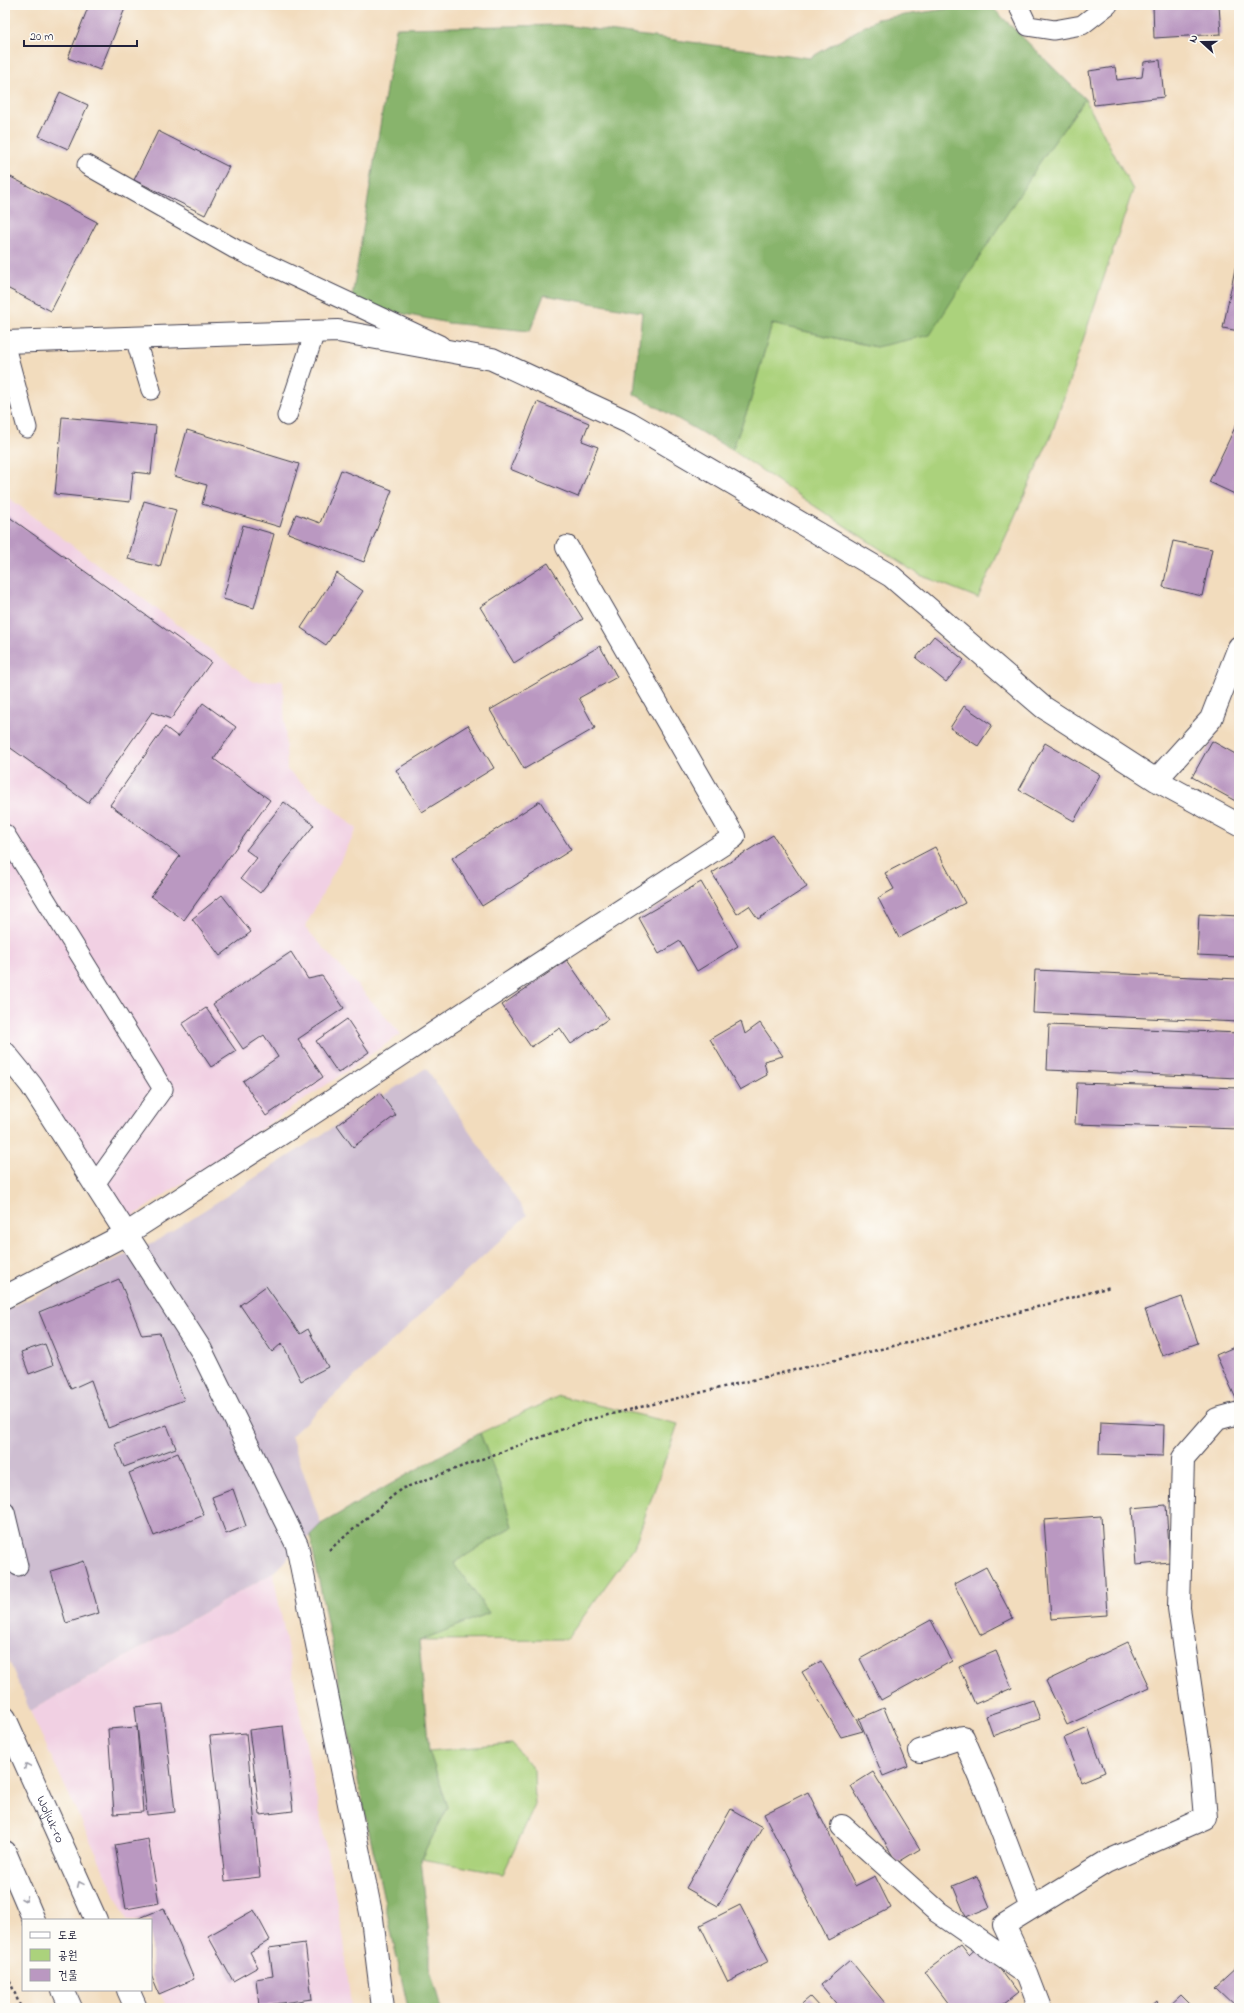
<svg xmlns="http://www.w3.org/2000/svg" width="1244" height="2013" font-family="'Indie Flower','Poor Story',sans-serif">
	<style>
		.built { fill: #f1d0e3 }
		.industrial { fill: #cebed1 }
		.green { fill: #abd27c; stroke: #667a5c }
		.forest { fill: #88b46c; stroke: #556b54 }
		.building { fill: #ba98c1 }
		.lines { fill: none; stroke-linecap: round; stroke-linejoin: round }
		.service-casing { stroke: #413e4e; stroke-width: 21 }
		.minor-casing { stroke: #413e4e; stroke-width: 24 }
		.tertiary-casing { stroke: #413e4e; stroke-width: 24 }
		.primary-casing { stroke: #413e4e; stroke-width: 24 }
		.path { stroke: #413e4e; stroke-width: 2.5; stroke-dasharray: 3 3; stroke-linecap: butt }
		.service { stroke: #fff; stroke-width: 19 }
		.minor { stroke: #fff; stroke-width: 22 }
		.tertiary { stroke: #fff; stroke-width: 22 }
		.primary { stroke: #fff; stroke-width: 22 }
		.oneway { stroke: #9c9ca7 }
		.labels { text-anchor: middle; dominant-baseline: central; stroke-width: 3; stroke-linejoin: round; paint-order: stroke }
		.street-label { font-size: 13px; fill: #22223b; stroke: #fdfcf7 }
	</style>
	<rect width="100%" height="100%" fill="#fdfcf7"/>
	<filter id="ink" filterUnits="userSpaceOnUse"><feTurbulence type="fractalNoise" baseFrequency=".025" numOctaves="2"/><feDisplacementMap in="SourceGraphic" scale="8" xChannelSelector="R" yChannelSelector="G"/><feConvolveMatrix kernelMatrix="1 2 1 2 8 2 1 2 1" color-interpolation-filters="sRGB"/></filter>
	<filter id="wash" filterUnits="userSpaceOnUse"><feTurbulence type="fractalNoise" baseFrequency=".012" numOctaves="4" result="noise"/><feDisplacementMap in="SourceGraphic" scale="16" xChannelSelector="R" yChannelSelector="G"/><feGaussianBlur stdDeviation="0.9" result="paint"/><feColorMatrix in="noise" values="0 0 0 0 0 0 0 0 0 0 0 0 0 0 0 0 0 1.4 0 .05"/><feComposite in="paint" operator="in"/></filter>
	<g filter="url(#wash)">
		<rect width="100%" height="100%" fill="#f2dcbd"/>
		<!-- built -->
		<path class="built" d="M5,495L254,682L283,680L287,770L357,829L305,927L401,1034L132,1217L5,1047Z
			M273,1573L344,1940L351,2008H167L151,1973V1920H127L30,1711Z"/>
		<!-- industrial -->
		<path class="industrial" d="M426,1068L527,1215L291,1436L321,1524L273,1573L30,1711L5,1651V1310L156,1241Z"/>
		<!-- green -->
		<path class="green" d="M1085,99L1133,190L1051,436L978,598L920,575L813,505L732,450L749,406L772,324L876,347L1042,159Z
			M559,1396L678,1424L634,1547L567,1639L419,1640L489,1613L453,1563L512,1527L501,1488L480,1433Z
			M512,1744L534,1770L535,1805L503,1874L421,1859L448,1807L429,1751Z"/>
		<!-- forest -->
		<path class="forest" d="M975,5H990L1085,99L1042,159L930,335L876,347L772,324L749,406L732,450L634,394L642,312L544,295L530,331L448,323L351,303L396,28L563,25L810,58L877,19Z
			M480,1433L501,1488L512,1527L454,1563L489,1613L419,1641L429,1751L448,1807L421,1859L429,1936V1966L441,2008H408L359,1786L310,1535L321,1524Z"/>
		<g id="blocks">
			<!-- building -->
			<path class="building" d="M89,5L126,6L100,70L68,58Z
				M1153,5H1219L1221,34L1154,38Z
				M1160,60L1164,97L1094,105L1089,71L1115,67L1117,80L1142,77L1144,62Z
				M60,92L88,105L68,149L39,136Z
				M158,131L229,167L205,215L134,180Z
				M5,174L97,222L51,311L5,287Z
				M1237,259L1239,260V331L1223,328Z
				M537,402L589,423L582,441L598,447L578,497L510,469Z
				M62,417L156,426L151,474L133,472L130,502L55,494Z
				M1239,419V496L1209,482Z
				M187,430L299,464L280,527L202,504L207,485L174,476Z
				M341,470L392,490L364,562L288,533L296,514L320,523Z
				M144,501L176,510L160,567L128,559Z
				M5,514L211,662L171,719L152,712L88,803L5,744Z
				M243,525L274,534L254,608L223,599Z
				M1173,541L1212,549L1202,596L1163,587Z
				M548,563L583,619L514,663L480,607Z
				M337,573L363,591L326,645L301,628Z
				M934,636L964,660L946,682L916,658Z
				M600,646L617,677L579,698L595,728L524,769L490,710Z
				M203,703L236,727L214,759L270,800L184,920L151,896L180,856L110,805L165,727L178,737Z
				M964,706L992,725L978,746L950,728Z
				M468,725L494,768L422,812L396,770Z
				M1212,741L1239,756V803L1192,777Z
				M1045,743L1100,775L1074,821L1019,790Z
				M540,801L571,850L482,906L452,858Z
				M284,802L314,825L260,893L241,878L257,858L246,850Z
				M773,835L807,887L758,919L749,906L737,914L712,873Z
				M935,847L965,903L899,938L878,898L894,889L885,873Z
				M701,882L738,946L697,971L680,941L659,954L639,918Z
				M222,895L251,932L220,956L192,919Z
				M1199,914L1239,916V957L1197,955Z
				M291,952L308,979L322,976L344,1008L298,1039L323,1077L266,1116L243,1081L278,1057L264,1035L243,1049L213,1004Z
				M567,960L608,1019L571,1044L560,1028L531,1047L502,1005Z
				M1035,970L1239,979V1022L1033,1013Z
				M206,1008L236,1051L211,1067L182,1024Z
				M347,1019L369,1052L338,1073L316,1041Z
				M741,1021L745,1034L760,1023L783,1056L764,1061L767,1075L740,1090L710,1039Z
				M1049,1025L1239,1033V1078L1047,1070Z
				M1077,1083L1239,1088V1129L1075,1124Z
				M380,1093L396,1115L353,1147L337,1125Z
				M119,1279L142,1335L160,1333L184,1400L108,1428L91,1380L71,1389L39,1312Z
				M266,1286L300,1334L308,1329L328,1367L301,1381L282,1343L272,1352L240,1305Z
				M1182,1297L1198,1343L1162,1356L1145,1310Z
				M45,1344L53,1365L29,1374L21,1352Z
				M1239,1345V1402L1238,1403L1216,1355Z
				M1100,1422L1164,1425L1163,1456L1099,1454Z
				M167,1425L176,1448L124,1467L115,1444Z
				M178,1453L204,1515L154,1536L129,1473Z
				M233,1489L246,1526L226,1534L212,1497Z
				M1166,1505L1170,1562L1136,1565L1132,1508Z
				M1101,1516L1107,1615L1051,1619L1044,1520Z
				M84,1561L99,1613L66,1623L51,1571Z
				M986,1567L1013,1618L980,1635L954,1584Z
				M931,1620L952,1661L881,1700L860,1659Z
				M1128,1642L1149,1687L1067,1725L1046,1681Z
				M996,1651L1012,1688L975,1704L959,1667Z
				M821,1661L863,1731L841,1737L802,1672Z
				M1033,1700L1040,1719L993,1736L986,1716Z
				M163,1704L175,1812L147,1815L135,1707Z
				M884,1708L908,1766L883,1776L859,1719Z
				M283,1726L293,1811L260,1815L249,1730Z
				M137,1727L143,1812L114,1814L108,1729Z
				M1088,1728L1105,1772L1081,1782L1064,1738Z
				M246,1733L260,1877L225,1881L210,1736Z
				M873,1772L920,1849L897,1863L851,1786Z
				M808,1792L855,1886L875,1876L891,1908L828,1940L764,1814Z
				M731,1809L762,1827L718,1906L686,1888Z
				M148,1839L159,1903L126,1909L115,1845Z
				M977,1876L990,1907L966,1917L953,1886Z
				M740,1905L769,1961L728,1982L700,1925Z
				M164,1908L194,1979L159,1994L151,1975V1920H135Z
				M254,1910L270,1940L250,1952L258,1967L233,1981L208,1936Z
				M305,1943L312,1999L259,2006L256,1979L273,1976L269,1948Z
				M981,1944L1018,1993L999,2008H952L925,1972L961,1945L969,1955Z
				M850,1960L889,2008H840L821,1985Z
				M1239,1965V2008L1216,1986Z
				M1181,1995L1194,2008H1167Z
				M810,1997L820,2008H797Z
				M1157,2001L1159,2008H1149Z"/>
		</g>
	</g>
	<g filter="url(#ink)">
		<use href="#blocks" fill-opacity="0" stroke="#413e4e" stroke-width="1"/>
		<g class="lines">
			<defs>
				<path id="service" d="M1018,5L1028,26L1054,30L1082,25L1108,5
					M87,165L235,249L440,345
					M135,338L151,390
					M5,346L27,428
					M287,416L315,332
					M5,834L163,1089L95,1184
					M5,1512L18,1566"/>
				<path id="minor" d="M5,342L338,331L492,359L630,423L891,576L1043,707L1156,780L1239,825
					M1156,780L1211,719L1239,647
					M5,1297L126,1234L315,1112L502,988L734,837L567,547
					M920,1751L963,1737L988,1795L1031,1908
					M842,1826L938,1912L1026,1973
					M1040,2008L1027,1974L1004,1925L1106,1862L1206,1818L1201,1760L1179,1608L1183,1458L1217,1419L1239,1413"/>
				<path id="tertiary" d="M5,1053L31,1085L201,1350L297,1545L372,1918L383,2008"/>
				<g id="primary">
					<path id="s1" d="M5,1718L96,1920"/>
					<path d="M5,1852L34,1920"/>
					<path d="M63,1990L71,2008"/>
					<path d="M128,1990L136,2008"/>
				</g>
			</defs>
			<!-- service casing -->
			<use href="#service" class="service-casing"/>
			<!-- minor casing -->
			<use href="#minor" class="minor-casing"/>
			<!-- tertiary casing -->
			<use href="#tertiary" class="tertiary-casing"/>
			<!-- primary casing -->
			<use href="#primary" class="primary-casing"/>
			<!-- path -->
			<path class="path" d="M329,1550L401,1489L587,1420L906,1343L1110,1287
				M5,1970L21,2008"/>
			<!-- service -->
			<use href="#service" class="service"/>
			<!-- minor -->
			<use href="#minor" class="minor"/>
			<!-- tertiary -->
			<use href="#tertiary" class="tertiary"/>
			<!-- primary -->
			<use href="#primary" class="primary"/>
		</g>
		<!-- one-way arrows -->
		<defs><path id="oneway-chevron" d="M-2-3.5L2.5 0L-2 3.5" fill="none" stroke-width="1.6" stroke-linecap="round" stroke-linejoin="round"/></defs>
		<g class="oneway">
			<use href="#oneway-chevron" transform="translate(27 1766) rotate(-114)"/>
			<use href="#oneway-chevron" transform="translate(80 1884) rotate(-114)"/>
			<use href="#oneway-chevron" transform="translate(25 1899) rotate(67)"/>
		</g>
	</g>
	<g class="labels">
		<!-- street labels -->
		<g class="street-label">
			<text stroke="none"><textPath href="#s1" startOffset="111">Woljuk-ro</textPath></text>
		</g>
	</g>
	<!-- margin -->
	<rect width="1244" height="2013" fill="none" stroke="#fdfcf7" stroke-width="20"/>
	<!-- legend -->
	<rect x="22" y="1919" width="130" height="72" fill="#fdfcf7" stroke="#a5a5ac"/>
	<rect x="30" y="1932" width="20" height="6" fill="#ffffff" stroke="#a5a5ac"/>
	<text x="58" y="1939" font-size="12" fill="#22223b">도로</text>
	<rect x="30" y="1949" width="20" height="12" fill="#abd27c" stroke="#a5a5ac"/>
	<text x="58" y="1959" font-size="12" fill="#22223b">공원</text>
	<rect x="30" y="1969" width="20" height="12" fill="#ba98c1" stroke="#a5a5ac"/>
	<text x="58" y="1979" font-size="12" fill="#22223b">건물</text>
	<!-- north arrow -->
	<g transform="translate(1202 42) rotate(291)" stroke="#fdfcf7" stroke-width="3" paint-order="stroke">
	<path d="M0-3L7 15L0 10L-7 15Z" fill="#22223b"/>
	<text y="-6" font-size="11" font-weight="bold" text-anchor="middle" fill="#22223b">N</text>
	</g>
	<!-- scale -->
	<path d="M24 40v6h113v-6" fill="none" stroke="#22223b" stroke-width="2"/>
	<text x="30" y="40" font-size="12" fill="#22223b" stroke="#fdfcf7" stroke-width="3" paint-order="stroke">20 m</text>
</svg>
